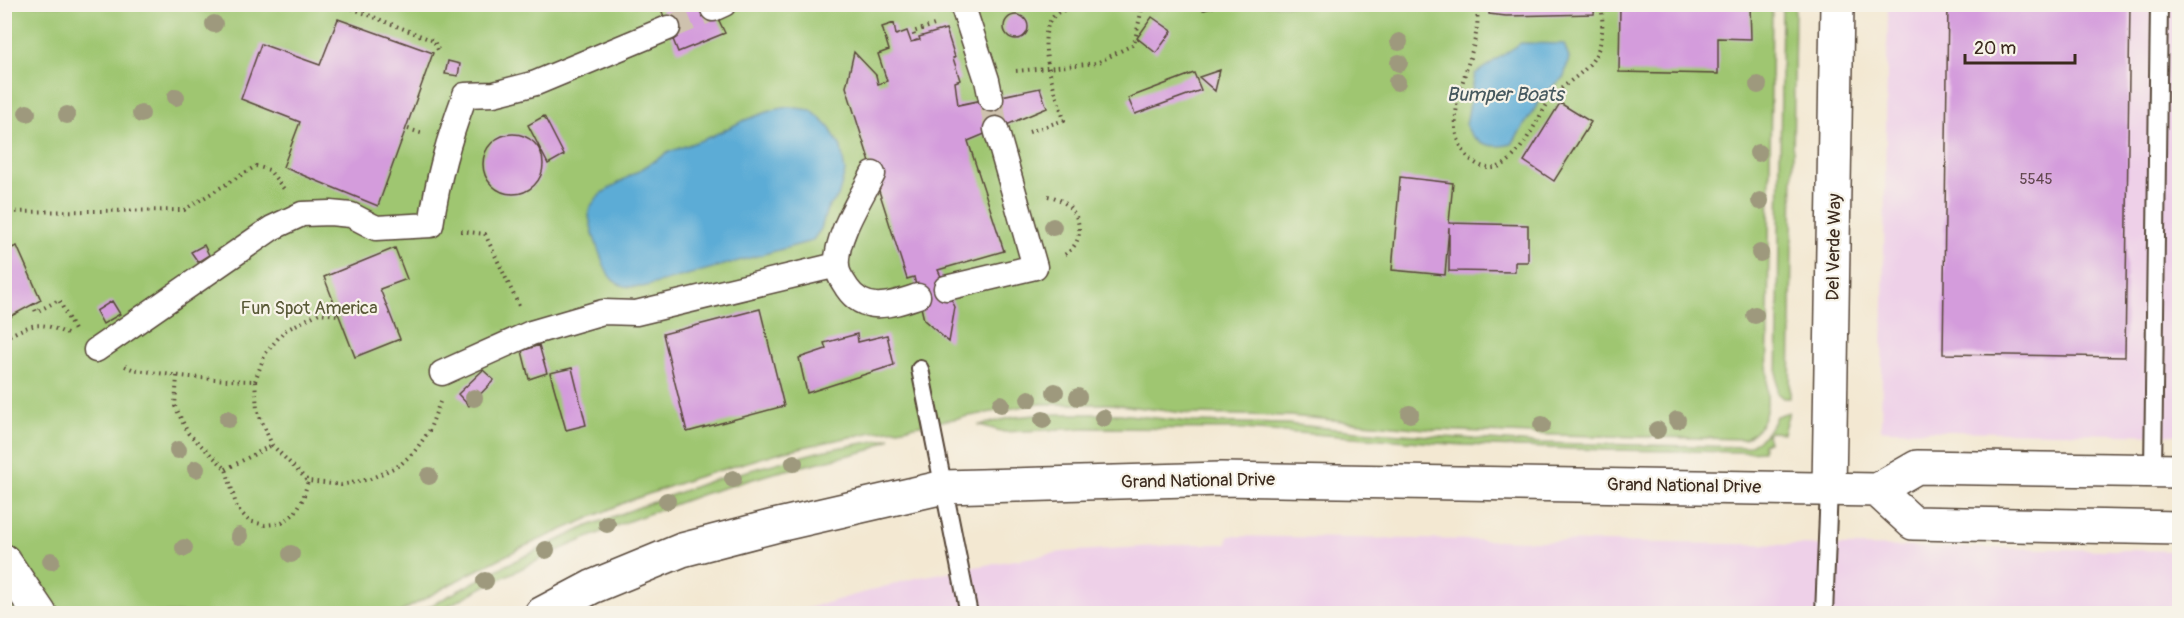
<svg xmlns="http://www.w3.org/2000/svg" width="2184" height="618" font-family="Pangolin,sans-serif">
	<style>
		.built { fill: #eed0e8 }
		.green { fill: #9fc671; stroke: #6d7848; stroke-width: 1.5 }
		.water { fill: #5bacd6; stroke: #4b6b7a; stroke-width: 1.5 }
		.building { fill: #d49cdc }
		.lines { fill: none; stroke-linecap: round; stroke-linejoin: round }
		.pedestrian-tunnel { stroke: #cec2ae; stroke-width: 24; stroke-dasharray: 24 12; stroke-linecap: butt }
		.service-casing { stroke: #574639; stroke-width: 20 }
		.pedestrian-casing { stroke: #574639; stroke-width: 27 }
		.minor-casing { stroke: #574639; stroke-width: 36 }
		.tertiary-casing { stroke: #574639; stroke-width: 36 }
		.path { stroke: #574639; stroke-width: 4; stroke-dasharray: 1.5 4.5; stroke-linecap: butt }
		.service { stroke: #fff; stroke-width: 16 }
		.pedestrian { stroke: #fff; stroke-width: 24 }
		.minor { stroke: #fff; stroke-width: 33 }
		.tertiary { stroke: #fff; stroke-width: 33 }
		.rail-casing { stroke: #3b2a1e; stroke-width: 7 }
		.rail { stroke: #f7f3e8; stroke-width: 4.5; stroke-dasharray: 14; stroke-linecap: butt }
		.tree { fill: #9e997d }
		.labels { text-anchor: middle; dominant-baseline: central; stroke-width: 4.5; stroke-linejoin: round; paint-order: stroke }
		.number-label { font-size: 15px; fill: #61464e }
		.street-label { font-size: 18px; fill: #3b2a1e; stroke: #f7f3e8 }
		.park-label { font-size: 18px; fill: #595937; stroke: #f7f3e8 }
		.water-label { font-size: 20px; font-style: italic; fill: #46585e; stroke: #f7f3e8 }
	</style>
	<rect width="100%" height="100%" fill="#f7f3e8"/>
	<filter id="ink" filterUnits="userSpaceOnUse"><feTurbulence type="fractalNoise" baseFrequency=".0167" numOctaves="2"/><feDisplacementMap in="SourceGraphic" scale="12" xChannelSelector="R" yChannelSelector="G"/><feConvolveMatrix kernelMatrix="1 2 1 2 8 2 1 2 1" color-interpolation-filters="sRGB"/></filter>
	<filter id="wash" filterUnits="userSpaceOnUse"><feTurbulence type="fractalNoise" baseFrequency=".008" numOctaves="4" result="noise"/><feDisplacementMap in="SourceGraphic" scale="24" xChannelSelector="R" yChannelSelector="G"/><feGaussianBlur stdDeviation="1.35" result="paint"/><feColorMatrix in="noise" values="0 0 0 0 0 0 0 0 0 0 0 0 0 0 0 0 0 1.4 0 .05"/><feComposite in="paint" operator="in"/></filter>
	<g filter="url(#wash)">
		<rect width="100%" height="100%" fill="#f3e8d2"/>
		<!-- built -->
		<path class="built" d="M1888,5H2179V435L1881,430Z
			M1228,536L2180,551L2179,614H787L915,578L991,564L1062,552L1188,544H1227Z"/>
		<!-- green -->
		<path class="green" d="M4,5H1772L1767,405C1765,421 1759,431 1744,439L1553,435L1436,430L1290,416L1191,414L1111,404H1036L898,429L873,432L781,452L694,478L626,502L523,547L469,574L399,613H5Z
			M1795,5L1790,398H1783L1777,393L1782,5Z
			M1789,412L1783,433L1770,432L1767,435L1769,441L1763,444V451L1747,452L1606,450L1464,445L1244,429L1088,428L1004,432L980,425L1014,417L1047,414H1120L1191,422L1287,424L1357,431L1534,443L1746,447C1761,441 1770,432 1776,416Z
			M891,438L870,450L770,474L703,494L626,522L568,546L487,585L435,613H417L502,567L588,526L710,481L821,451Z"/>
		<!-- water -->
		<path class="water" d="M1521,43L1564,44L1569,58L1564,77L1545,93L1512,144C1494,149 1473,145 1466,125L1475,74Z
			M788,107L811,110L829,127L841,147L845,172L838,197L827,209L821,229L812,241L643,287C631,287 621,288 612,279C605,273 588,223 589,212C590,204 597,198 602,193L669,152L710,137L745,120L773,110Z"/>
		<g id="blocks">
			<!-- building -->
			<path class="building" d="M670,4H711L725,33L678,52L661,9Z
				M1489,4H1595L1594,14L1506,16L1489,14Z
				M1620,4H1750L1751,39L1718,38V74L1619,72Z
				M1948,4H2130L2125,357L1943,354Z
				M1004 27a12 12 0 1 1 24 0a12 12 0 1 1-24 0Z
				M1152,17L1172,31L1156,53L1137,38Z
				M338,19L433,53L378,206L283,167L300,122L241,99L261,44L320,65Z
				M894,23L896,35L907,31L911,42L920,40L919,37L946,29L955,57L953,58L960,80L955,82L958,105L1040,88L1047,108L968,141L1004,251L938,270L955,307L949,342L924,320L914,277L907,279L846,87L854,52L876,75L878,84L887,81L878,54L889,50L882,27Z
				M448,61L460,64L458,76L445,74Z
				M1220,70L1215,91L1199,77Z
				M1194,73L1201,90L1135,114L1128,98Z
				M1560,103L1591,122L1554,181L1524,161Z
				M544,116L564,155L548,164L528,125Z
				M483 164a30 30 0 1 1 60 0a30 30 0 1 1-60 0Z
				M1400,177L1453,183L1449,223L1528,225V262H1515V272L1449,271V227L1445,275L1392,270Z
				M204,245L209,255L198,262L191,252Z
				M17,246L41,300L4,320V251Z
				M395,248L407,279L380,289L400,339L355,357L324,277Z
				M112,301L120,314L103,324L96,311Z
				M760,309L784,406L687,432L663,334Z
				M857,334L858,342L887,335L894,365L807,393L799,358L826,349L824,343Z
				M539,345L547,373L529,379L522,351Z
				M572,368L586,425L566,430L550,373Z
				M483,370L494,380L469,406L458,394Z"/>
		</g>
	</g>
	<g filter="url(#ink)">
		<use href="#blocks" fill-opacity="0" stroke="#574639" stroke-width="1.5"/>
		<g class="lines">
			<!-- pedestrian-tunnel -->
			<path class="pedestrian-tunnel" d="M668,28L713,9
				M991,99L996,129"/>
			<defs>
				<path id="service" d="M920,369L969,614
					M2153,470L2159,4
					M1824,614L1829,489"/>
				<path id="pedestrian" d="M962,4L987,80L991,99
					M713,9L724,4
					M873,174C861,198 834,239 837,267C838,276 843,281 847,288C865,315 893,304 918,296
					M946,288L1035,267L996,129
					M96,350L272,228L302,214L330,213L351,215L376,228L431,225C438,177 448,141 465,95L494,94L536,83L668,28
					M442,373L531,333L603,312L636,313L837,265"/>
				<path id="minor" d="M1829,489L1837,4
					M4,561L40,614"/>
				<path id="tertiary" d="M1877,490L1913,523L2180,528
					M541,614L592,587L682,550L774,526L944,487L1221,479L1877,490L1917,467L2180,471"/>
			</defs>
			<!-- service casing -->
			<use href="#service" class="service-casing"/>
			<!-- pedestrian casing -->
			<use href="#pedestrian" class="pedestrian-casing"/>
			<!-- minor casing -->
			<use href="#minor" class="minor-casing"/>
			<!-- tertiary casing -->
			<use href="#tertiary" class="tertiary-casing"/>
			<!-- path -->
			<path class="path" d="M341,4L434,41L439,52
				M1477,4C1477,12 1478,20 1477,27C1473,61 1450,101 1457,135C1460,147 1466,158 1477,164C1514,186 1536,114 1554,95C1570,79 1589,72 1598,50C1604,36 1602,19 1602,4
				M916,41L913,32L937,24
				M1016,71L1097,63L1134,44L1143,4
				M408,129L421,133
				M1029,132L1064,120C1057,95 1032,35 1055,15C1061,9 1077,7 1086,4
				M1048,196C1078,201 1092,238 1064,255
				M4,212L184,210L256,166L269,170L284,189
				M461,231L485,234L519,306
				M33,304L36,312L59,300L74,330
				M4,338C34,323 39,320 69,335
				M125,366L132,369C173,376 213,380 255,381L257,410L272,445L308,481L341,485L370,479L400,465L415,451L429,431L440,402
				M177,376L175,406L188,433L226,469L237,508L249,521L265,525L282,523L295,513L303,499L308,481
				M255,381L265,354L284,331L319,313L338,315
				M226,469L272,445"/>
			<!-- service -->
			<use href="#service" class="service"/>
			<!-- pedestrian -->
			<use href="#pedestrian" class="pedestrian"/>
			<!-- minor -->
			<use href="#minor" class="minor"/>
			<!-- tertiary -->
			<use href="#tertiary" class="tertiary"/>
			<defs>
				<path id="rail" d="M1190,4L1204,7L1216,4"/>
			</defs>
			<!-- rail casing -->
			<use href="#rail" class="rail-casing"/>
			<!-- rail -->
			<use href="#rail" class="rail"/>
		</g>
		<!-- trees -->
		<g class="tree">
			<circle cx="214" cy="24" r="9"/>
			<circle cx="1399" cy="42" r="9"/>
			<circle cx="1399" cy="63" r="9"/>
			<circle cx="1397" cy="82" r="9"/>
			<circle cx="1758" cy="85" r="9"/>
			<circle cx="176" cy="97" r="9"/>
			<circle cx="27" cy="113" r="9"/>
			<circle cx="141" cy="114" r="9"/>
			<circle cx="67" cy="115" r="9"/>
			<circle cx="1758" cy="153" r="9"/>
			<circle cx="1760" cy="201" r="9"/>
			<circle cx="1053" cy="227" r="9"/>
			<circle cx="1760" cy="253" r="9"/>
			<circle cx="1755" cy="315" r="9"/>
			<circle cx="1055" cy="392" r="9"/>
			<circle cx="1078" cy="397" r="9"/>
			<circle cx="474" cy="398" r="9"/>
			<circle cx="1029" cy="399" r="9"/>
			<circle cx="1001" cy="404" r="9"/>
			<circle cx="1410" cy="414" r="9"/>
			<circle cx="1103" cy="418" r="9"/>
			<circle cx="228" cy="419" r="9"/>
			<circle cx="1043" cy="420" r="9"/>
			<circle cx="1677" cy="420" r="9"/>
			<circle cx="1542" cy="425" r="9"/>
			<circle cx="1657" cy="430" r="9"/>
			<circle cx="178" cy="450" r="9"/>
			<circle cx="794" cy="463" r="9"/>
			<circle cx="196" cy="469" r="9"/>
			<circle cx="429" cy="476" r="9"/>
			<circle cx="733" cy="479" r="9"/>
			<circle cx="667" cy="501" r="9"/>
			<circle cx="607" cy="524" r="9"/>
			<circle cx="239" cy="536" r="9"/>
			<circle cx="184" cy="548" r="9"/>
			<circle cx="546" cy="550" r="9"/>
			<circle cx="291" cy="554" r="9"/>
			<circle cx="51" cy="561" r="9"/>
			<circle cx="485" cy="581" r="9"/>
		</g>
	</g>
	<g class="labels">
		<!-- number labels -->
		<g class="number-label">
			<text x="2036" y="179">5545</text>
		</g>
		<!-- street labels -->
		<g class="street-label">
			<text transform="translate(1834 247) rotate(-89)">Del Verde Way</text>
			<text transform="translate(1198 481) rotate(-1)">Grand National Drive</text>
			<text transform="translate(1684 486) rotate(1)">Grand National Drive</text>
		</g>
		<!-- park labels -->
		<g class="park-label">
			<text x="309" y="308">Fun Spot America</text>
		</g>
		<!-- water labels -->
		<g class="water-label">
			<text x="1505" y="94">Bumper Boats</text>
		</g>
	</g>
	<!-- margin -->
	<rect width="2184" height="618" fill="none" stroke="#f7f3e8" stroke-width="24"/>
	<!-- scale -->
	<path d="M1965 54v9h110v-9" fill="none" stroke="#3b2a1e" stroke-width="3"/>
	<text x="1974" y="54" font-size="18" fill="#3b2a1e" stroke="#f7f3e8" stroke-width="4.5" paint-order="stroke">20 m</text>
</svg>
